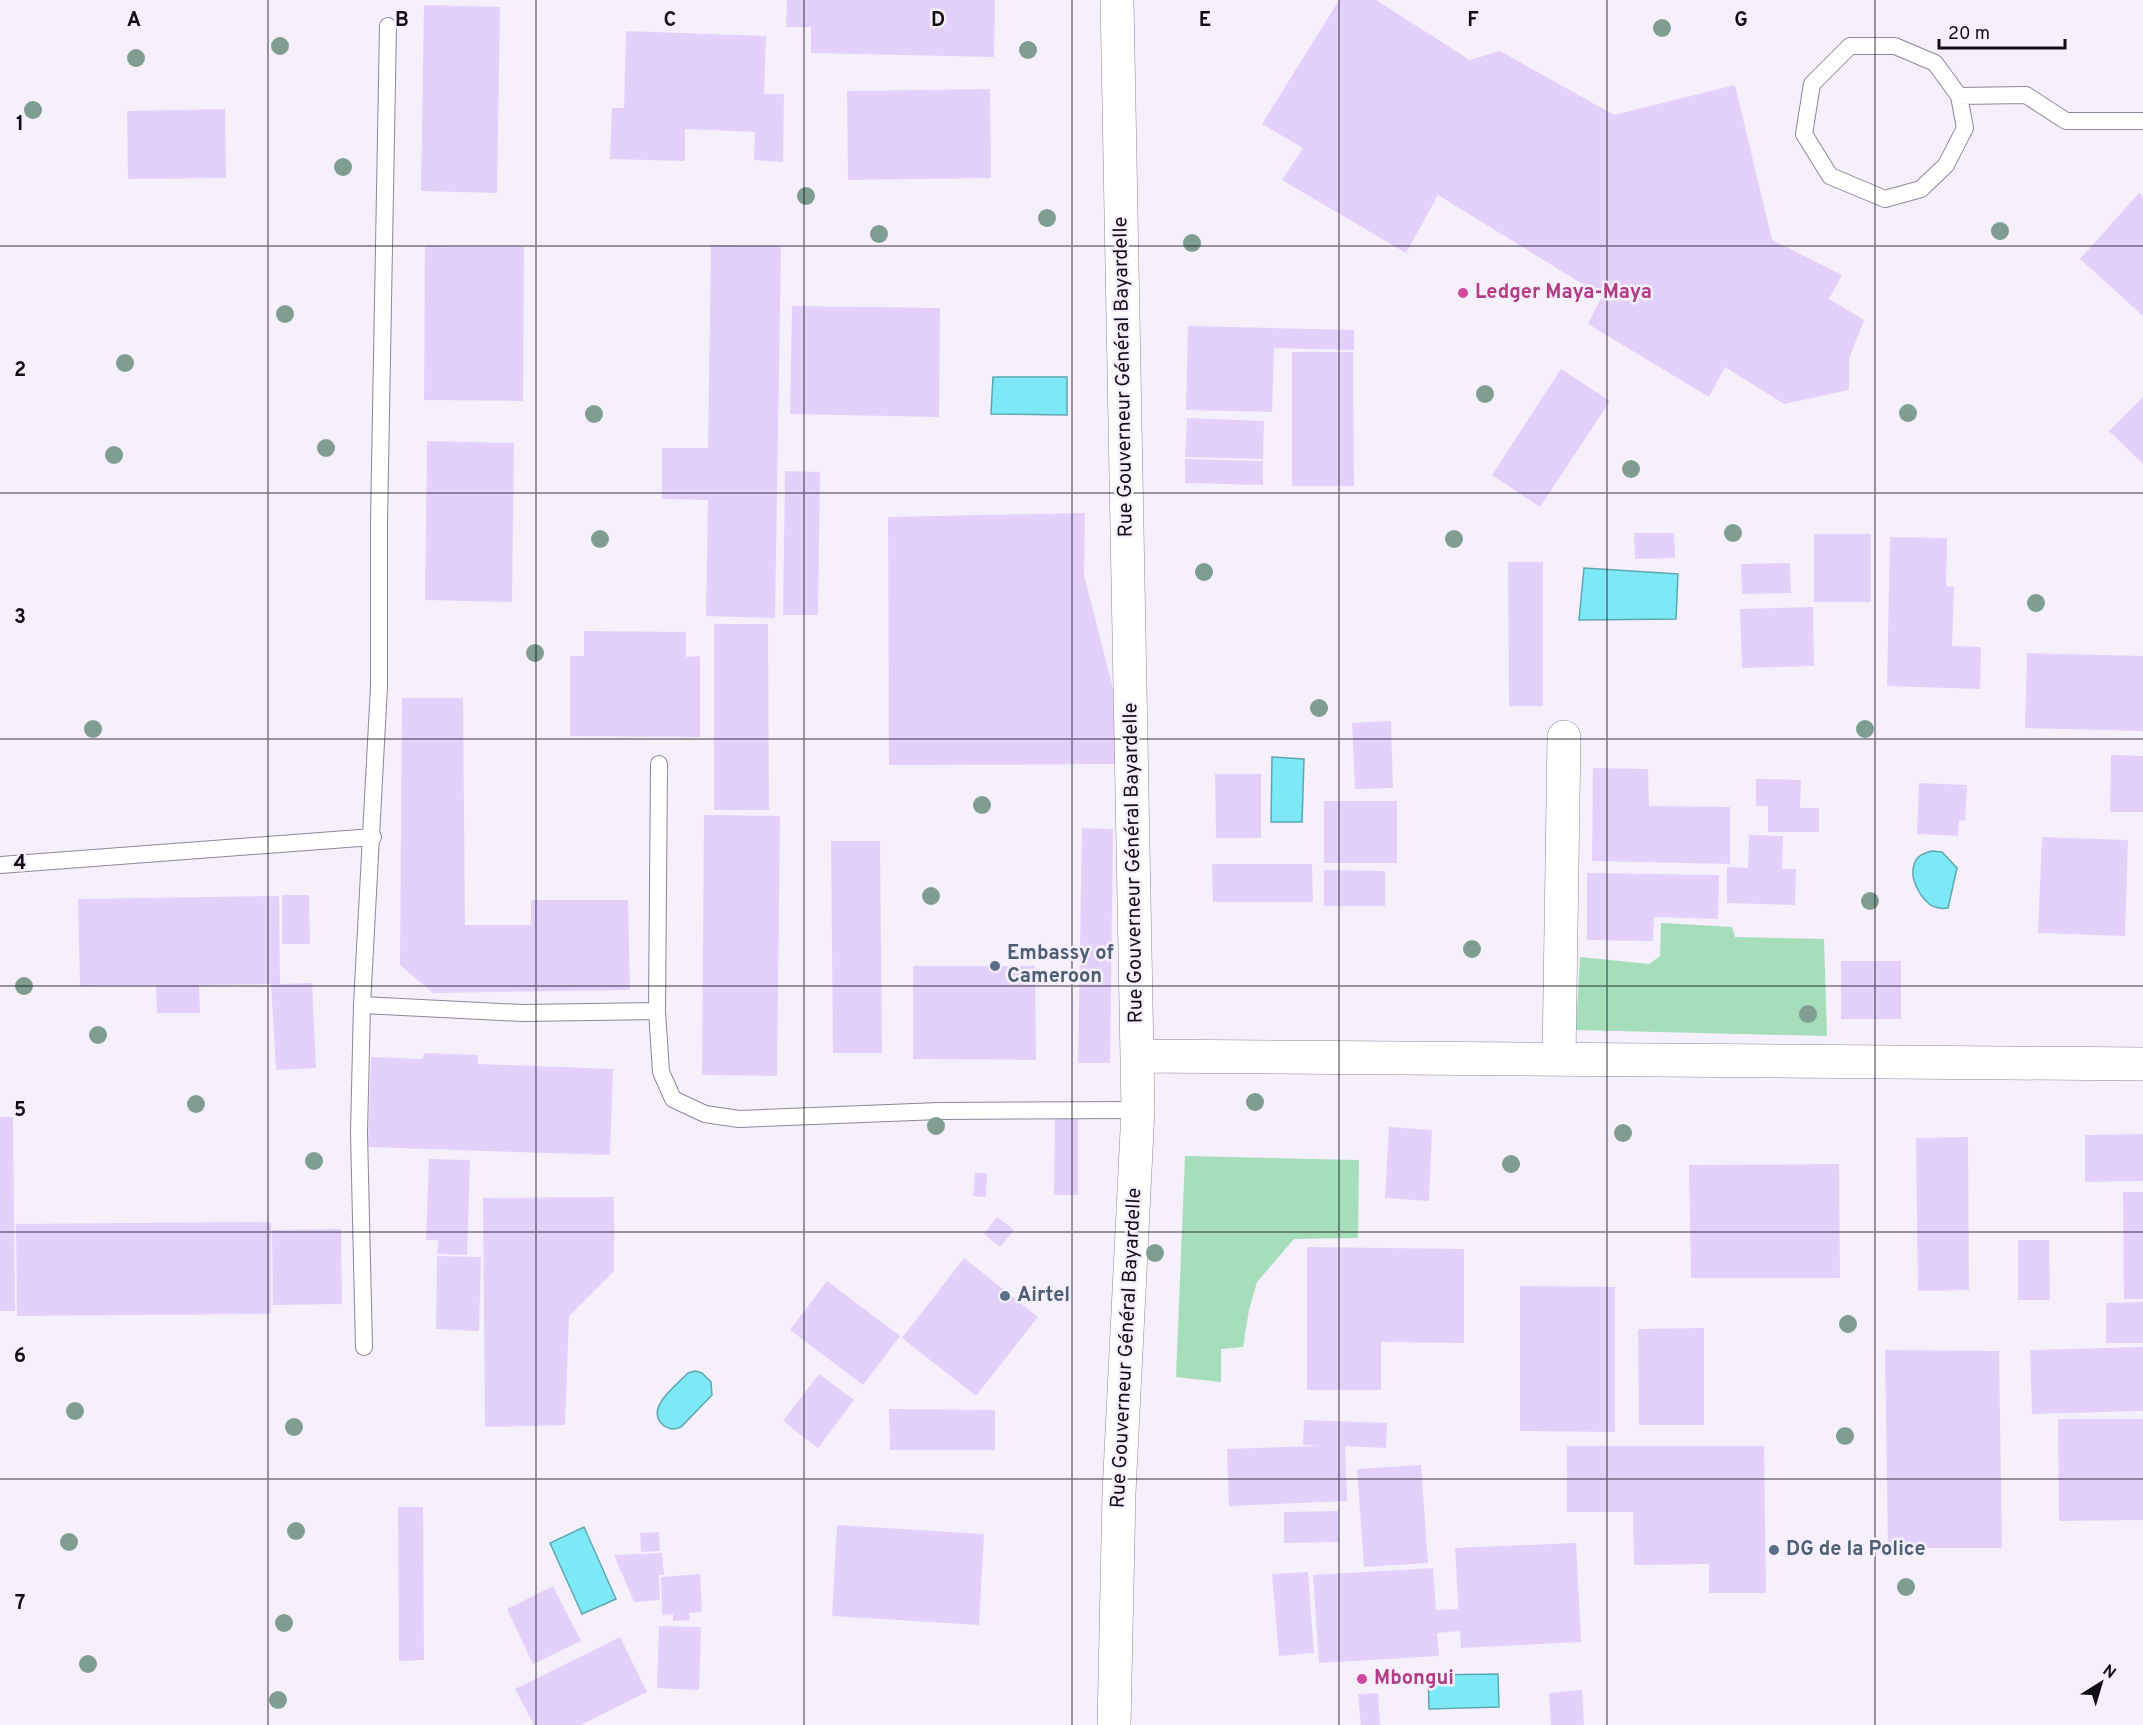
<svg xmlns="http://www.w3.org/2000/svg" width="2143" height="1725" font-family="Overpass,sans-serif">
	<style>
		.green { fill: #a6debc }
		.water { fill: #7ee9f6; stroke: #5da7b2; stroke-width: 1.5 }
		.building { fill: #e3d1fb }
		.lines { fill: none; stroke-linecap: round; stroke-linejoin: round }
		.lane-casing { stroke: #8e869a; stroke-width: 18 }
		.street-casing { stroke: #8e869a; stroke-width: 34 }
		.lane { stroke: #fff; stroke-width: 16 }
		.street { stroke: #fff; stroke-width: 33 }
		.tree { fill: #809d92 }
		.grid { fill: none; stroke: #110d15; stroke-width: 1.5; stroke-opacity: 0.55 }
		.hotel-dot { fill: #d1479c; stroke: #f6f0fd; stroke-width: 2 }
		.service-dot { fill: #5c6f8a; stroke: #f6f0fd; stroke-width: 2 }
		.labels { text-anchor: middle; dominant-baseline: central; stroke-width: 5; stroke-linejoin: round; paint-order: stroke }
		.hotel-label { font-size: 20px; font-weight: bold; fill: #b23c85; stroke: #f6f0fd; text-anchor: start }
		.street-label { font-size: 20px; fill: #110d15; stroke: #f6f0fd }
		.service-label { font-size: 20px; font-weight: bold; fill: #4e5e75; stroke: #f6f0fd; text-anchor: start }
		.grid-label { font-size: 20px; text-anchor: middle; font-weight: bold; fill: #110d15; stroke: #f6f0fd; stroke-width: 5; stroke-linejoin: round; paint-order: stroke }
	</style>
	<rect width="100%" height="100%" fill="#f6f0fd"/>
	<!-- green -->
	<path class="green" d="M1661,923L1732,927L1735,937L1824,939L1827,1036L1576,1030L1580,957L1649,964L1660,956Z
		M1185,1156L1359,1160L1358,1238L1294,1239L1257,1282L1249,1310L1243,1347L1221,1349V1382L1176,1377Z"/>
	<!-- water -->
	<path class="water" d="M993,377H1067V415L991,414Z
		M1584,568L1678,574L1676,619L1579,620Z
		M1272,757L1304,759L1302,822H1271Z
		M1932,851L1942,852L1957,868L1948,908C1945,908 1942,909 1939,908C1923,906 1909,879 1914,865C1916,856 1924,853 1932,851Z
		M695,1371L702,1373L711,1382L712,1395L681,1427C674,1430 669,1430 663,1425C644,1408 677,1385 688,1373Z
		M584,1527L616,1599L582,1614L550,1543Z
		M1498,1674L1499,1707L1429,1709L1428,1675Z"/>
	<!-- building -->
	<path class="building" d="M787,0H995L994,57L811,53V27H786Z
		M1339,0H1376L1470,60L1500,51L1614,115L1735,85L1772,240L1842,275L1829,299L1864,320L1849,359V390L1784,404L1725,367L1709,397L1588,324L1602,296L1438,195L1406,253L1282,180L1303,148L1262,124Z
		M424,5L500,7L497,193L421,191Z
		M626,31L766,36L764,94H784L783,162L754,160L755,132L685,129V161L610,159L612,108H624Z
		M990,89L991,178L848,180L847,91Z
		M225,109L226,178L128,179L127,111Z
		M2139,193L2143,197V316L2080,259Z
		M711,245L781,246L775,618L706,616L708,500L662,499V448H708Z
		M425,246L524,247L523,401L424,400Z
		M792,306L940,308L939,417L790,414Z
		M1188,326L1354,330V350L1274,348L1272,412L1186,410Z
		M1292,352H1353L1354,486H1292Z
		M1561,369L1610,401L1540,507L1492,475Z
		M2143,397V464L2109,431Z
		M1187,418L1264,421L1263,459L1185,457Z
		M427,441L514,443L512,602L425,600Z
		M1185,459L1263,461V485L1185,483Z
		M785,471L820,472L818,615H783Z
		M1085,513L1084,575L1117,704L1116,764L889,765L888,517Z
		M1634,533H1674L1675,558L1635,559Z
		M1814,534H1871V602H1814Z
		M1890,537L1947,538L1946,586L1954,587L1952,646L1981,647L1980,689L1887,686Z
		M1508,562H1543V706H1509Z
		M1790,563L1791,593L1742,594L1741,564Z
		M1813,607L1814,666L1742,668L1740,609Z
		M714,624H768L769,810H714Z
		M584,631L686,632V657L700,656V737L570,736V656H584Z
		M2027,653L2143,656V731L2025,728Z
		M402,698H463L465,925H531V900H628L630,990L433,993L400,965Z
		M1391,721L1393,788L1355,789L1352,723Z
		M2111,755L2143,756V812H2110Z
		M1593,768L1648,769L1649,806L1730,807V864L1592,861Z
		M1215,774H1261V838H1216Z
		M1756,779L1801,780L1800,808H1819V832H1768V806H1756Z
		M1919,783L1967,785L1965,821L1959,820L1958,836L1917,834Z
		M1324,801H1397V863H1324Z
		M704,815L780,816L777,1076L702,1075Z
		M1082,828L1113,829L1110,1063H1078Z
		M1749,835L1783,836L1782,869H1796L1795,905L1727,903V867L1748,868Z
		M2042,837L2128,840L2125,936L2038,933Z
		M831,841H880L882,1053H833Z
		M1212,864H1312L1313,902H1213Z
		M1324,870L1385,871V906H1324Z
		M1587,873L1719,875L1718,919L1654,917L1653,941L1587,940Z
		M282,895H309L310,944H282Z
		M279,896L280,984L312,983L316,1068L276,1070L271,984L199,985L200,1013H157L156,985L80,986L78,899Z
		M1841,961H1901V1019H1841Z
		M913,966H1035L1036,1060L913,1059Z
		M424,1053L478,1055V1064L613,1069L610,1155L368,1147L371,1057L423,1059Z
		M1055,1116L1078,1117V1195H1054Z
		M0,1117H13L15,1311H0Z
		M1389,1127L1432,1130L1429,1201L1385,1198Z
		M2143,1134V1181L2085,1182V1135Z
		M1968,1137L1969,1290L1918,1291L1916,1138Z
		M429,1159L470,1160L467,1255L437,1254L438,1240H426Z
		M1839,1164L1840,1278H1691L1689,1165Z
		M975,1173H987L986,1197L973,1196Z
		M2123,1192H2143V1299H2124Z
		M614,1197V1271L569,1316L565,1425L485,1427L483,1198Z
		M997,1217L1014,1230L1000,1247L984,1234Z
		M271,1222V1314L17,1316L16,1224Z
		M341,1229L342,1304L273,1305L272,1230Z
		M2018,1240H2049L2050,1300H2018Z
		M1307,1247L1464,1249V1343L1381,1342V1390H1307Z
		M437,1256L481,1257L479,1331L436,1329Z
		M964,1258L1038,1317L976,1396L902,1338Z
		M827,1281L900,1336L863,1385L790,1330Z
		M1520,1286L1615,1287V1432L1520,1431Z
		M2143,1302V1343H2106V1303Z
		M1704,1328V1425H1639L1638,1329Z
		M2143,1347V1411L2032,1414L2030,1350Z
		M1885,1350L1999,1351L2002,1548H1888Z
		M819,1374L854,1400L818,1448L783,1421Z
		M889,1409L995,1410V1450H890Z
		M2058,1419H2143V1520L2059,1521Z
		M1304,1420L1387,1423L1386,1448L1345,1446L1347,1501L1229,1506L1227,1449L1320,1446L1303,1445Z
		M1567,1446H1764L1766,1593H1709V1564L1634,1565L1633,1512H1567Z
		M1421,1465L1428,1563L1364,1567L1357,1469Z
		M398,1507H423L424,1660L399,1661Z
		M1338,1511L1339,1542L1284,1543V1512Z
		M837,1525L984,1534L979,1625L832,1616Z
		M659,1532L660,1551L641,1552L640,1533Z
		M1576,1543L1581,1642L1461,1648L1460,1631L1437,1633L1439,1656L1319,1663L1313,1575L1433,1568L1436,1610L1458,1609L1459,1620L1455,1548Z
		M662,1553L664,1575H659L660,1600L634,1602L614,1555Z
		M1308,1572L1314,1653L1279,1656L1272,1574Z
		M700,1574L702,1612L689,1613L690,1620L673,1621V1614L662,1615L661,1577Z
		M553,1586L581,1641L533,1664L507,1609Z
		M659,1626L701,1627L699,1690L657,1688Z
		M620,1637L647,1692L581,1725H534L515,1689Z
		M1582,1690L1584,1725H1551L1549,1693Z
		M1378,1693L1380,1725H1361L1358,1694Z"/>
	<g class="lines">
		<defs>
			<path id="lane" d="M1850,46H1895L1935,63L1959,96L1965,128L1946,165L1921,189L1885,199L1830,176L1804,134L1812,84Z
				M1959,96L2026,95L2066,121H2143
				M659,764L657,1011L661,1072L673,1099L705,1114L739,1119L939,1111L1138,1110
				M0,865L373,837
				M362,1005L522,1013L657,1011
				M364,1347L359,1133L362,1005L379,686V523L388,26"/>
			<path id="street" d="M1138,1056L2143,1064
				M1559,1058L1564,737
				M1114,1725L1119,1493L1138,1110L1117,0"/>
		</defs>
		<!-- lane casing -->
		<use href="#lane" class="lane-casing"/>
		<!-- street casing -->
		<use href="#street" class="street-casing"/>
		<!-- lane -->
		<use href="#lane" class="lane"/>
		<!-- street -->
		<use href="#street" class="street"/>
	</g>
	<!-- trees -->
	<g class="tree">
		<circle cx="1662" cy="28" r="9"/>
		<circle cx="280" cy="46" r="9"/>
		<circle cx="1028" cy="50" r="9"/>
		<circle cx="136" cy="58" r="9"/>
		<circle cx="33" cy="110" r="9"/>
		<circle cx="343" cy="167" r="9"/>
		<circle cx="806" cy="196" r="9"/>
		<circle cx="1047" cy="218" r="9"/>
		<circle cx="2000" cy="231" r="9"/>
		<circle cx="879" cy="234" r="9"/>
		<circle cx="1192" cy="243" r="9"/>
		<circle cx="285" cy="314" r="9"/>
		<circle cx="125" cy="363" r="9"/>
		<circle cx="1485" cy="394" r="9"/>
		<circle cx="1908" cy="413" r="9"/>
		<circle cx="594" cy="414" r="9"/>
		<circle cx="326" cy="448" r="9"/>
		<circle cx="114" cy="455" r="9"/>
		<circle cx="1631" cy="469" r="9"/>
		<circle cx="1733" cy="533" r="9"/>
		<circle cx="600" cy="539" r="9"/>
		<circle cx="1454" cy="539" r="9"/>
		<circle cx="1204" cy="572" r="9"/>
		<circle cx="2036" cy="603" r="9"/>
		<circle cx="535" cy="653" r="9"/>
		<circle cx="1319" cy="708" r="9"/>
		<circle cx="93" cy="729" r="9"/>
		<circle cx="1865" cy="729" r="9"/>
		<circle cx="982" cy="805" r="9"/>
		<circle cx="931" cy="896" r="9"/>
		<circle cx="1870" cy="901" r="9"/>
		<circle cx="1472" cy="949" r="9"/>
		<circle cx="24" cy="986" r="9"/>
		<circle cx="1808" cy="1014" r="9"/>
		<circle cx="98" cy="1035" r="9"/>
		<circle cx="1255" cy="1102" r="9"/>
		<circle cx="196" cy="1104" r="9"/>
		<circle cx="936" cy="1126" r="9"/>
		<circle cx="1623" cy="1133" r="9"/>
		<circle cx="314" cy="1161" r="9"/>
		<circle cx="1511" cy="1164" r="9"/>
		<circle cx="1155" cy="1253" r="9"/>
		<circle cx="1848" cy="1324" r="9"/>
		<circle cx="75" cy="1411" r="9"/>
		<circle cx="294" cy="1427" r="9"/>
		<circle cx="1845" cy="1436" r="9"/>
		<circle cx="296" cy="1531" r="9"/>
		<circle cx="69" cy="1542" r="9"/>
		<circle cx="1906" cy="1587" r="9"/>
		<circle cx="284" cy="1623" r="9"/>
		<circle cx="88" cy="1664" r="9"/>
		<circle cx="278" cy="1700" r="9"/>
	</g>
	<!-- grid -->
	<path class="grid" d="M268,0V1725M536,0V1725M804,0V1725M1072,0V1725M1339,0V1725M1607,0V1725M1875,0V1725M0,246H2143M0,493H2143M0,739H2143M0,986H2143M0,1232H2143M0,1479H2143"/>
	<!-- markers -->
	<g class="hotel-dot">
		<circle cx="1463" cy="293" r="6"/>
		<circle cx="1362" cy="1679" r="6"/>
	</g>
	<g class="service-dot">
		<circle cx="995" cy="966" r="6"/>
		<circle cx="1005" cy="1296" r="6"/>
		<circle cx="1774" cy="1550" r="6"/>
	</g>
	<g class="labels">
		<!-- hotel labels -->
		<g class="hotel-label">
			<text x="1475" y="293">Ledger Maya-Maya</text>
			<text x="1374" y="1679">Mbongui</text>
		</g>
		<!-- street labels -->
		<g class="street-label">
			<text transform="translate(1124 377) rotate(-91)">Rue Gouverneur Général Bayardelle</text>
			<text transform="translate(1134 863) rotate(-91)">Rue Gouverneur Général Bayardelle</text>
			<text transform="translate(1127 1348) rotate(-87)">Rue Gouverneur Général Bayardelle</text>
		</g>
		<!-- service labels -->
		<g class="service-label">
			<text x="1007" y="954">Embassy of<tspan x="1007" dy="23">Cameroon</tspan></text>
			<text x="1017" y="1296">Airtel</text>
			<text x="1786" y="1550">DG de la Police</text>
		</g>
	</g>
	<g class="grid-label">
		<text x="134" y="26">A</text>
		<text x="402" y="26">B</text>
		<text x="670" y="26">C</text>
		<text x="938" y="26">D</text>
		<text x="1205" y="26">E</text>
		<text x="1473" y="26">F</text>
		<text x="1741" y="26">G</text>
		<text x="20" y="130">1</text>
		<text x="20" y="376">2</text>
		<text x="20" y="623">3</text>
		<text x="20" y="869">4</text>
		<text x="20" y="1116">5</text>
		<text x="20" y="1362">6</text>
		<text x="20" y="1609">7</text>
	</g>
	<!-- north arrow -->
	<g transform="translate(2101 1683) rotate(37)" stroke="#f6f0fd" stroke-width="4.5" paint-order="stroke">
	<path d="M0-4.5L10 22L0 15L-10 22Z" fill="#110d15"/>
	<text y="-9" font-size="16" font-weight="bold" text-anchor="middle" fill="#110d15">N</text>
	</g>
	<!-- scale -->
	<path d="M1939 39v9h126v-9" fill="none" stroke="#110d15" stroke-width="3"/>
	<text x="1948" y="39" font-size="18" fill="#110d15" stroke="#f6f0fd" stroke-width="4.5" paint-order="stroke">20 m</text>
</svg>
